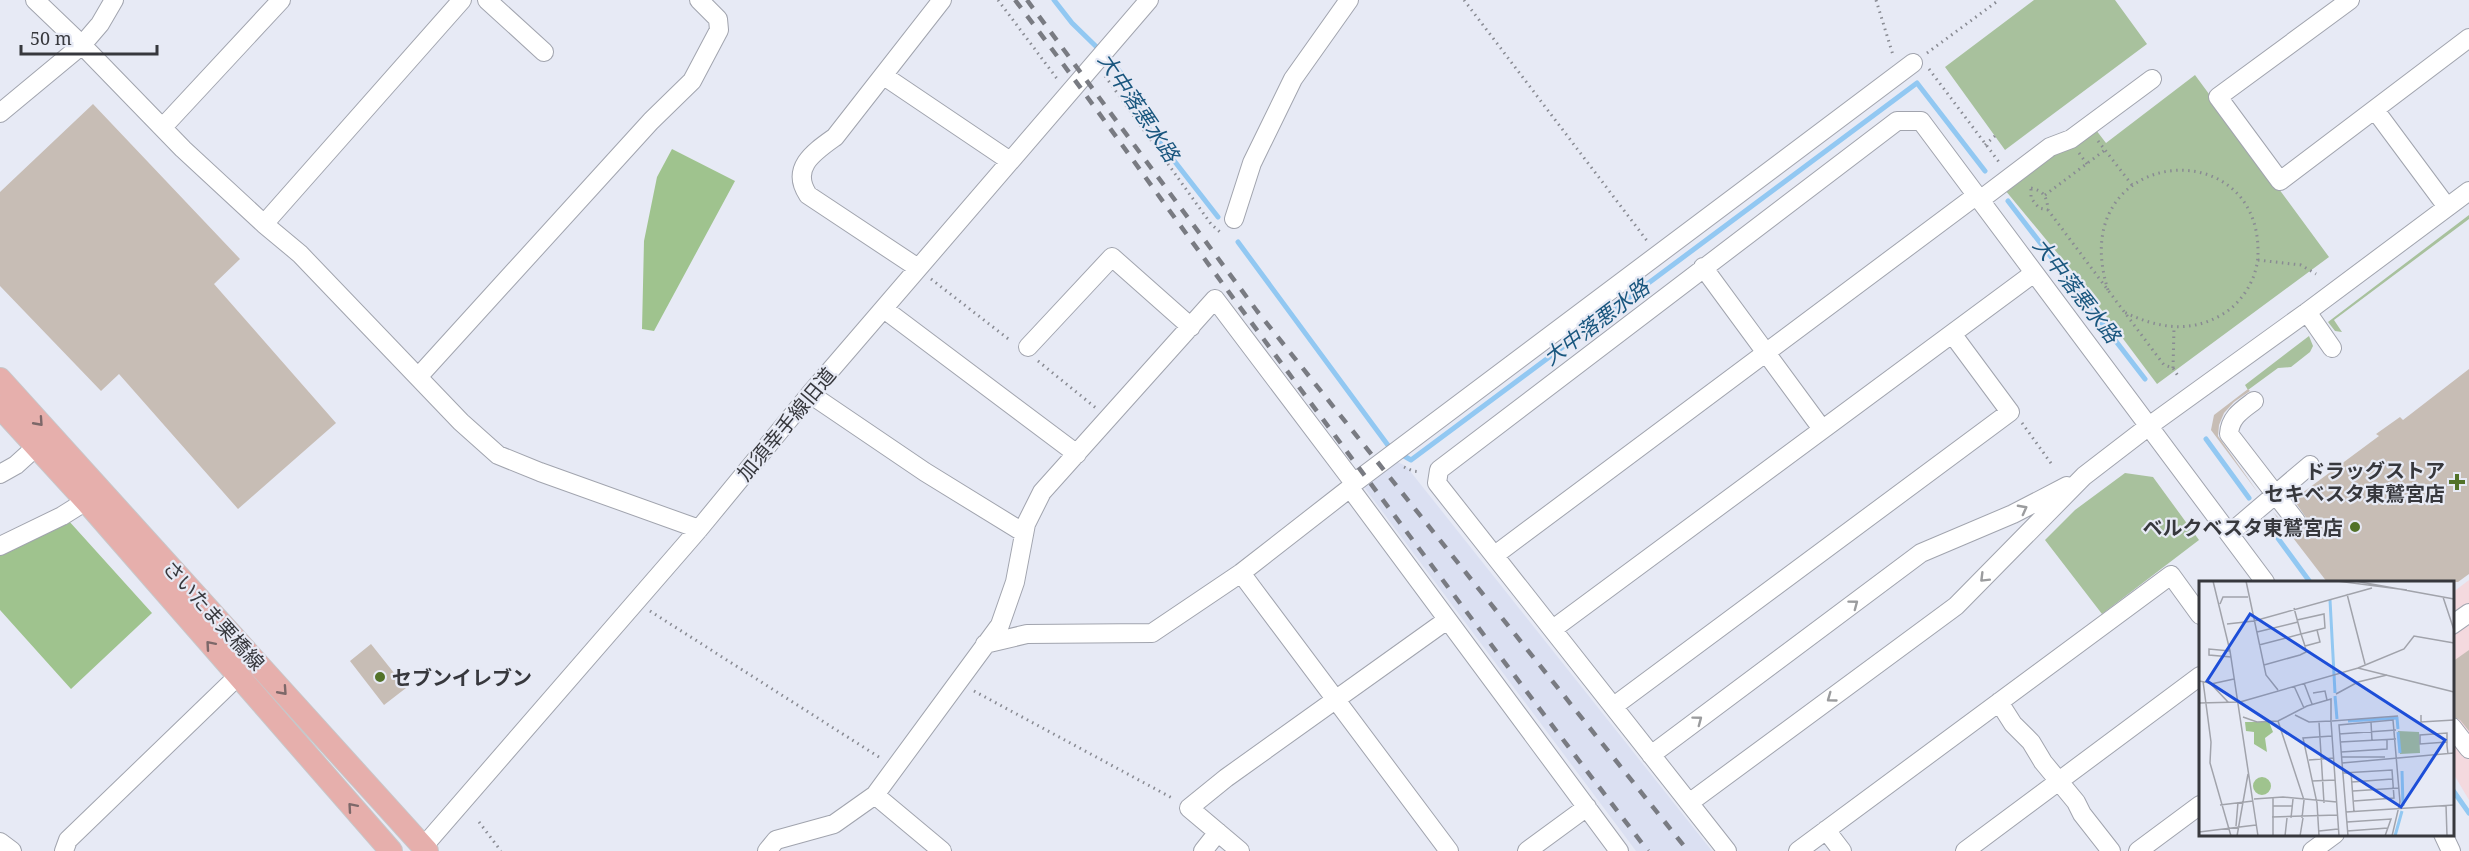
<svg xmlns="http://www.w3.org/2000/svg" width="2469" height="851" font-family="'Noto Serif','Noto Sans JP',serif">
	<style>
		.built { fill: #dbe0f2 }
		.medical { fill: #f4d9de }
		.green { fill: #a8c19d }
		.forest { fill: #9fc38e }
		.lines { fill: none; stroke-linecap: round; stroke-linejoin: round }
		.stream { stroke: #92c8f2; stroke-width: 5 }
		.building { fill: #c7bdb5 }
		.minor-casing { stroke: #a1a4ae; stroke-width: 20 }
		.major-casing { stroke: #c7c7c9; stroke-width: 24 }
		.path { stroke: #898b93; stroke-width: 3; stroke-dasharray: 1.5 4.5; stroke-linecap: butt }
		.minor { stroke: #fff; stroke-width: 18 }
		.major { stroke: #e6afac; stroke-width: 22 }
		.rail { stroke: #797b82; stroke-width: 4.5; stroke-dasharray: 10 10; stroke-linecap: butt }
		.oneway { stroke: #7d6869 }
		.oneway2 { stroke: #9b9c9e }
		.poi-dot { fill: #527229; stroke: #e7eaf5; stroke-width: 2 }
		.labels { text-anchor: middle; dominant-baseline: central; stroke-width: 4.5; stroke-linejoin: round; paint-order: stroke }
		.street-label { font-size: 20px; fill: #37383d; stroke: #e7eaf5 }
		.poi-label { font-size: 20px; font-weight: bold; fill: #37383d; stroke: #e7eaf5; text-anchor: end }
		.water-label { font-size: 21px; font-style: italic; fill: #19567e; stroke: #e7eaf5 }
		.inset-river { fill: none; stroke: #92c8f2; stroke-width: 3 }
		.inset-road { fill: none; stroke: #a1a3ab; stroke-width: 1.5 }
		.view { fill: #1d4ed8; fill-opacity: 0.15; stroke: #1d4ed8; stroke-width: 3 }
		.inset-edge { fill: none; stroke: #37383d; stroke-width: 3 }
	</style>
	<rect width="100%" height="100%" fill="#e7eaf5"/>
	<!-- built -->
	<path class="built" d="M1391,459L1406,466L1712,851H1636L1361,483Z"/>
	<!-- medical -->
	<path class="medical" d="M2469,580V800L2453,773L2452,593Z"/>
	<!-- green -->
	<path class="green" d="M2034,0H2115L2147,44L2005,150L1945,67Z
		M2195,75L2329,257L2157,384L2073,272L2005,190L2054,154L2096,130L2106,143Z
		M2469,215V219L2334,320L2342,332L2335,331L2328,322Z
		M2309,336L2313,346L2310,352L2291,367L2278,368L2248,390L2245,385Z
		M2125,473L2153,477L2199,540L2102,614L2045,540L2075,510Z"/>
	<!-- forest -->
	<path class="forest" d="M672,149L735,181L654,331L642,329L644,241L657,177Z
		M68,520L152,613L71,689L0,610V554Z"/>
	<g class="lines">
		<!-- stream -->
		<path class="stream" d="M1054,0L1072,23L1112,62L1125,78L1147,126L1218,217
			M2008,201L2145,379
			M1238,242L1390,448L1411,460L1917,83L1985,171
			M2206,439L2249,498
			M2269,526L2310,582
			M2452,789L2469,813"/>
	</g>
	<!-- building -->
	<path class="building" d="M93,104L240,259L214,284L336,423L238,509L119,374L101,391L0,286V192Z
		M2469,369V574L2458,582H2327L2273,512L2291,531L2302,530L2306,526L2307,519L2291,496L2294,499L2379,436L2376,434L2400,417L2403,420Z
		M2248,389L2250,391L2234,402L2224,413L2219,425L2218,436L2259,494L2211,430L2214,415Z
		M371,644L406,688L384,705L350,661Z
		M2469,650V731L2460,720L2452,716V662Z"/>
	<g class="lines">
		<defs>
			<path id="minor" d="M35,0L82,45L183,149L264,224L300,254L461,422L498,455L540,472L699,529
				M487,0L544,52
				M2350,0L2218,97L2280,181L2469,38
				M884,76L1010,161
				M2375,110L2447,207
				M0,113L82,45L100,24L114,0
				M163,127L281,0
				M1980,200L2050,147L2071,139L2152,79
				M1234,219L1252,163L1293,79L1349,0
				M264,224L462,0
				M1703,267L1822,429
				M918,268L808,195C790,168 814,152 835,137L942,0
				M884,309L1077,454
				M2307,312L2332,348
				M1028,347L1112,257L1191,327
				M419,376L651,121L692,81L719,30L718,19L699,0
				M810,394L925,472L1024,533
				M2254,401C2242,410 2230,417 2229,434L2296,521
				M0,474L16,465L37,446
				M1354,483L1913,63
				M2229,534L2310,465
				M0,546L62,516L86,501
				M1495,555L1977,195
				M1241,573L1449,851
				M2452,625L2469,613
				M1553,629L2034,273
				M985,644L1027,634L1152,633L1241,573L1350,488L1619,851
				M1999,702L2013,724L2031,742L2043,762L2076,802L2082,814L2111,851
				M1614,706L2010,412L1953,335
				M2452,727L2469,749
				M1651,755L1921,553L2013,514L2067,486
				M875,795L942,851
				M1689,803L1956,606L2084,476L2149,426L2307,312L2469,191
				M1826,830L1842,851
				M2443,834L2451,851
				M0,842L12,851
				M423,847L699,529L810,394L1149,0
				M64,851L68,840L238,676
				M767,851L776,840L834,824L875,795L1000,625L1015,582L1026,524L1042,492L1215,299L1354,483L1350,488
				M1203,851L1218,832
				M1240,851L1189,808L1226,778L1447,620
				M1527,851L1587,807
				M1727,851L1437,483L1439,470L1897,121H1921L2265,582
				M1798,851L2171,575L2200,615
				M1965,851L2200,676
				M2138,851L2200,805
				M2312,851L2335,834"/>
			<path id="major" d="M0,379L427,851
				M0,407L86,501L391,851"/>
		</defs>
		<!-- minor casing -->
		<use href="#minor" class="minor-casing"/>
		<!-- major casing -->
		<use href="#major" class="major-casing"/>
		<!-- path -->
		<path class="path" d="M998,0L1058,80
			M1464,0L1648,242
			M1876,0L1893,55
			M1927,53L1999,0
			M1929,69L1999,162
			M1105,76L1211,224L1221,233L1222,232
			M2098,141L2132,185
			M1985,145L1995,136
			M2079,153L2087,164
			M2031,188C2044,191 2047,197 2048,210L2164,365L2173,368L2178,376
			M2031,189V198L2039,208L2048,210
			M2045,195L2105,150
			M2258,260L2301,265L2316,274
			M931,279L1011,341
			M2108,290C2063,148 2260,128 2258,253C2258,277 2243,302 2223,314C2190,334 2157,328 2124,312
			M1038,361L1096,408
			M2173,368L2174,328
			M2022,423L2053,466
			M1404,467L1413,471L1420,472
			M650,611L882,759
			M974,691L1174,799
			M479,822L501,851"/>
		<!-- minor -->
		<use href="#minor" class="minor"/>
		<!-- major -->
		<use href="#major" class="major"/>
		<!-- rail -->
		<path class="rail" d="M1015,0C1095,105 1170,213 1248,318C1380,497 1513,675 1648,851
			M1027,0L1257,311L1688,851"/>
	</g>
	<!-- one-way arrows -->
	<defs><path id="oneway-chevron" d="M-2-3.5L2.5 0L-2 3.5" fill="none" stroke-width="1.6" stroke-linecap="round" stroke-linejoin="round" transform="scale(1.5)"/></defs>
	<g class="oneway">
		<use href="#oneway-chevron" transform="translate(39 422) rotate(48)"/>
		<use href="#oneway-chevron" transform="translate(210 645) rotate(-131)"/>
		<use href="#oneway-chevron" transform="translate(283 691) rotate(48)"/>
		<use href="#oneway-chevron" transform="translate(352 807) rotate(-131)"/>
	</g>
	<g class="oneway2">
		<use href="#oneway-chevron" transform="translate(2023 509) rotate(-28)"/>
		<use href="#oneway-chevron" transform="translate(1984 578) rotate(135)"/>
		<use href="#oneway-chevron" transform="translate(1854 604) rotate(-37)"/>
		<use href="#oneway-chevron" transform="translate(1831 698) rotate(144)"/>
		<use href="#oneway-chevron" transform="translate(1698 720) rotate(-37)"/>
	</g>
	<!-- markers -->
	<g class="poi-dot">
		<path d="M2454 473h6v6h6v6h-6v6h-6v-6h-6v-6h6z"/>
		<circle cx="2355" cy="527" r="6"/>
		<circle cx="380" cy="677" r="6"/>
	</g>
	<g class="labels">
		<!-- street labels -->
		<g class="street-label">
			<text transform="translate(786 424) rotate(-50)">加須幸手線旧道</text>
			<text transform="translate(214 615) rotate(48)">さいたま栗橋線</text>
		</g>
		<!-- poi labels -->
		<g class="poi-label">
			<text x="2445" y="470">ドラッグストア<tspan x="2445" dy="23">セキベスタ東鷲宮店</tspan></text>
			<text x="2343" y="527">ベルクベスタ東鷲宮店</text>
			<text x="392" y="677" text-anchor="start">セブンイレブン</text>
		</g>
		<!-- water labels -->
		<g class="water-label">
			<text transform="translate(1139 107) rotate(56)">大中落悪水路</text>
			<text transform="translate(2077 290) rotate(52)">大中落悪水路</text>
			<text transform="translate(1596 322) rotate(-37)">大中落悪水路</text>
		</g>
	</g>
	<!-- overview -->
	<g transform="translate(2199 581)">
		<rect width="255" height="255" fill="#e7eaf5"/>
		<path d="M199,150L220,151L221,172L201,173Z" fill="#a8c19d"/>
		<path d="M46,141H70L74,151L66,157L68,171L55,163V151L47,150ZM54 205a9 9 0 1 1 18 0a9 9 0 1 1-18 0Z" fill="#9fc38e"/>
		<path class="inset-river" d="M131,19L136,112M136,115L138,138M149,140L198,137L199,148M199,151L201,172M203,190L204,225M196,255L203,230"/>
		<path class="inset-road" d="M14,0L31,70L59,255M47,0L67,94L79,109M138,0L208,9M156,0L255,18M148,13L166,83M244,16L255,49M21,23L24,16H49M98,39L125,33L126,47L118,49M28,43L55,40L173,7M118,49L121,61L106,65L102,53ZM58,51L99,41M255,60V111M60,64L102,53L95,27M31,70L10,68V74L32,76M65,84L101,74L107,71L106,65M159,87L205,68L215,55L255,62M0,100L11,102L29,121M4,100L12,161L11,182L32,255M105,102L113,123M12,103L35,98M95,105L105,127M114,112L126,110L128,119M137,113L159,101L188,94M41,121L159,87L255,111M0,122L41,121M96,134L110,141L132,140L140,255M222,134V141L255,139M44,136L58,141L79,140L108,125L132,118V140M79,140L105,219L103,237M133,140L199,135M120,141L125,222M172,141L173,160M140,153L197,149M141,161L197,158M248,161L221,163V154L248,152V165L249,173M142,171L188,168V159M143,176H186M110,179L135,177M143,182L255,172M152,191L155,231M144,192L193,189L195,217L155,220M113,200L136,199M153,201L193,198M154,210L200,207M74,217V255M55,218L84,216L138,221M21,224L54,220M247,224L248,255M74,225H93M0,227V251M147,231L255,224M73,236L139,234M92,237L94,218M148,241L192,238L186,255M37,245L39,221M120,250L139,248M148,250L189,247M0,251L57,244M38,255L49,193M86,255L88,237M101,255L104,237M120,255L118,222L104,157L133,155M149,255L140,144L194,139L201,221L193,255"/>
		<path class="view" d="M51,33L246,159L202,226L8,100Z"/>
		<rect width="255" height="255" class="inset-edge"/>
	</g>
	<!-- scale -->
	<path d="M21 45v9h136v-9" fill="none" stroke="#37383d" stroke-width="3"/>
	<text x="30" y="45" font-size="18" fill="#37383d" stroke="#e7eaf5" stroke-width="4.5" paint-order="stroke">50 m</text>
</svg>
